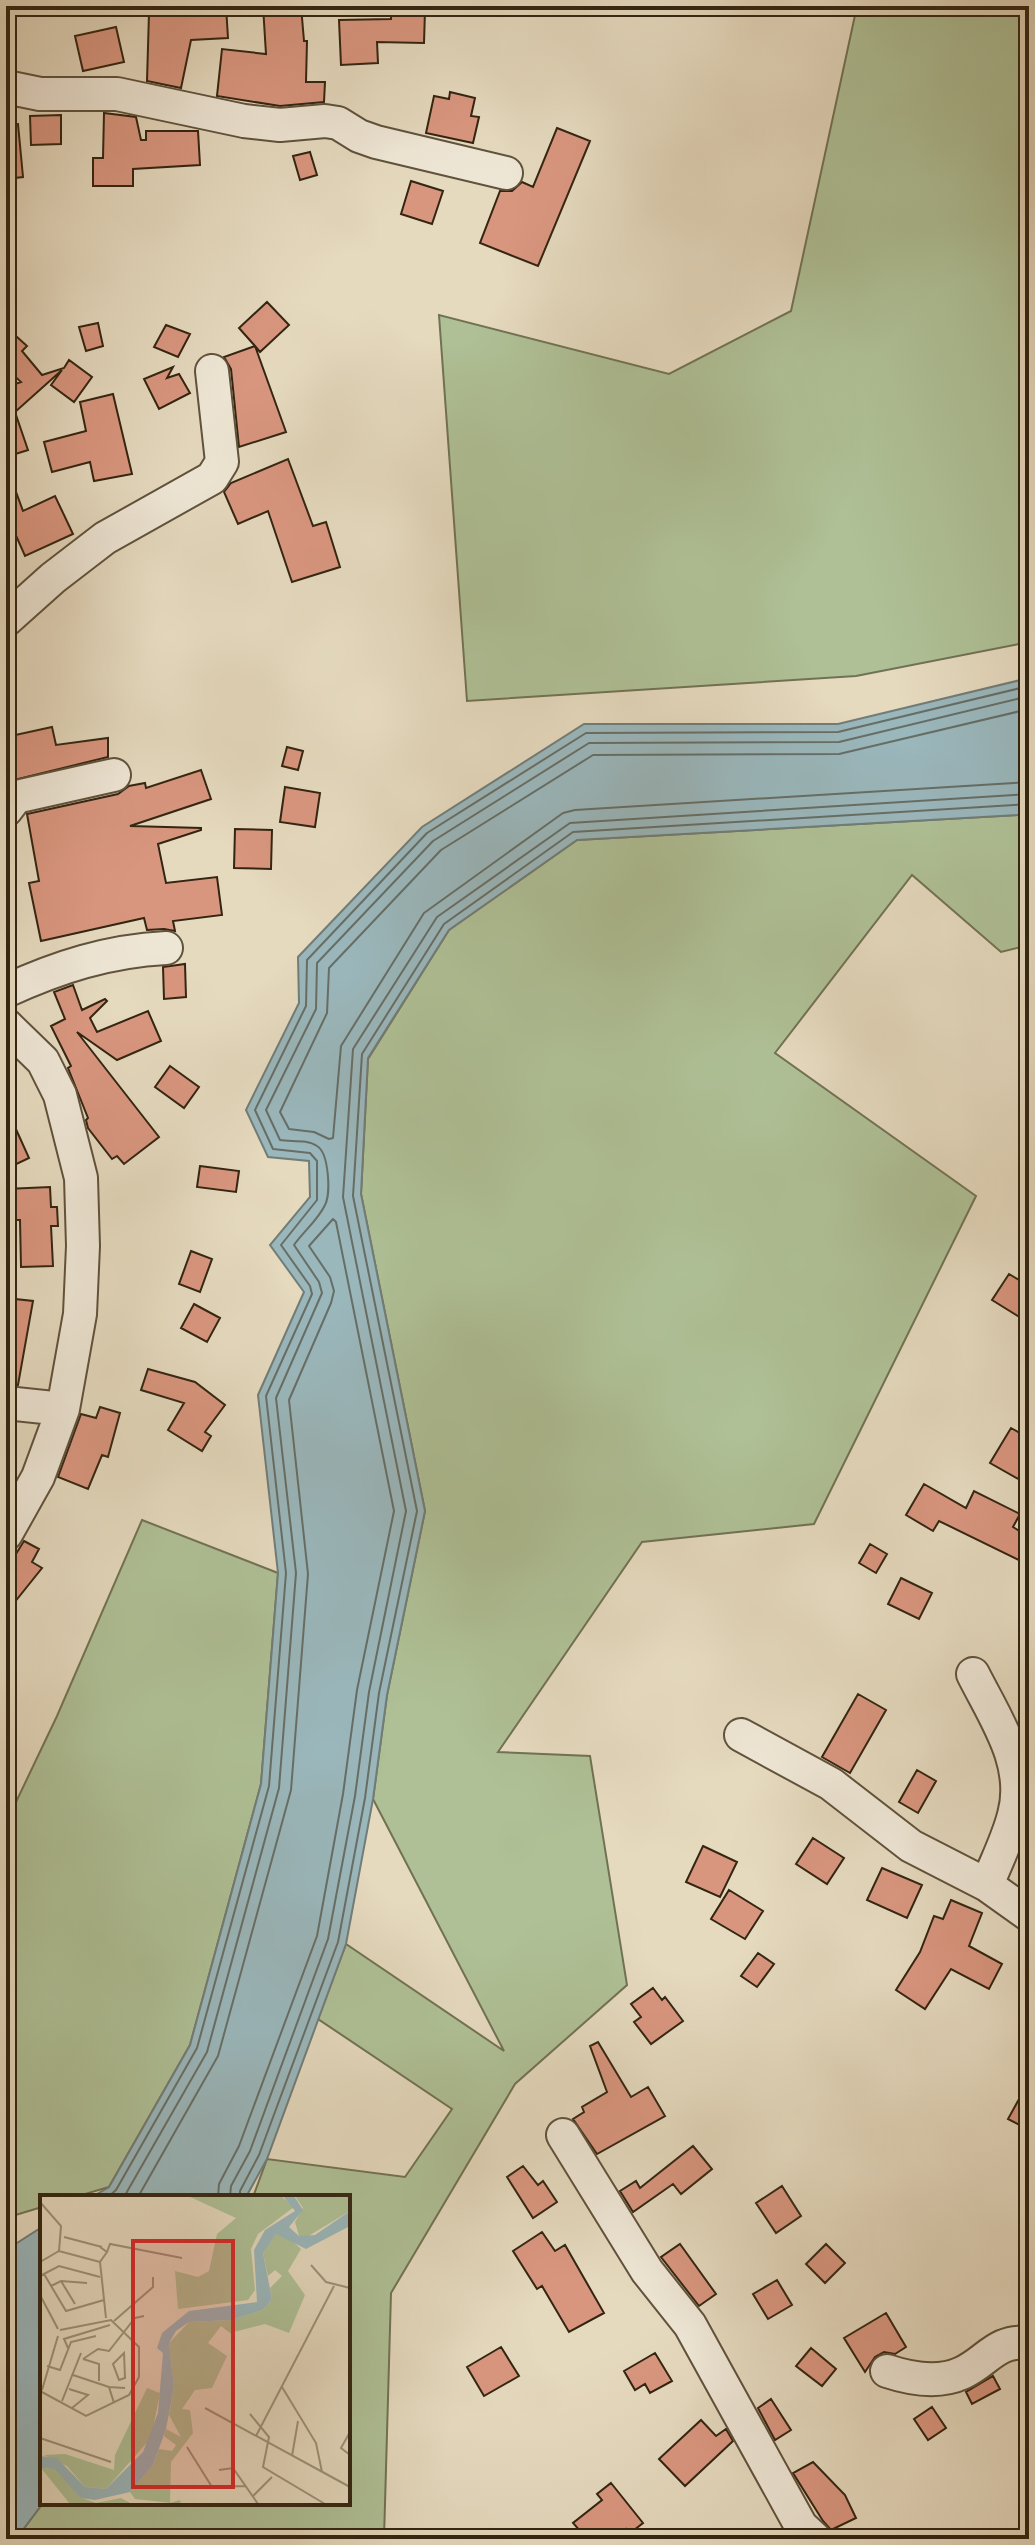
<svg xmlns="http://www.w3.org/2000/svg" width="1035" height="2545" font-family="'IM FELL Great Primer',serif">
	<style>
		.green { fill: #afc096; stroke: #717254; stroke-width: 2 }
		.water { fill: #9ab7bc; stroke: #717d78; stroke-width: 2 }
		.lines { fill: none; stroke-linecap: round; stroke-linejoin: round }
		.shore { stroke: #666e66; stroke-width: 2 }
		.building { fill: #d9967f; stroke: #332511; stroke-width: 2 }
		.minor-casing { stroke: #60523c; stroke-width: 36 }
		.minor { stroke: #eee6d5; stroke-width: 32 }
		.inset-road { fill: none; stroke: #9e9179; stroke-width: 2 }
		.view { fill: #d62828; fill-opacity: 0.15; stroke: #d62828; stroke-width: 4 }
		.inset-edge { fill: none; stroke: #332511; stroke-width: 4 }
	</style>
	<rect width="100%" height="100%" fill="#e5d9be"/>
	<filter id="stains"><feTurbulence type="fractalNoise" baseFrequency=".0025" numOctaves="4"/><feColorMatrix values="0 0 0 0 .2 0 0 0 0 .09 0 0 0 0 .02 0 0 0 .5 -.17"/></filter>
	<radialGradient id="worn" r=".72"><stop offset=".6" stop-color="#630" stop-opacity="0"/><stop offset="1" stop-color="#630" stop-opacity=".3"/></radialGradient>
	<!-- green -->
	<path class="green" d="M857,6H1029V642L856,676L467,701L439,315L669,374L791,311Z
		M1029,811V945L1001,952L912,875L775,1053L976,1196L814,1524L642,1542L498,1752L590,1756L627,1985L515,2084L391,2293L384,2539H16L43,2503H348V2197H253L267,2159L405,2177L452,2109L318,2019L346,1944L504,2051L373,1799L387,1695L425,1511L361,1194L368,1059L449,930L577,840L1018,815Z
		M142,1520L278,1573L261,1784L190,2045L109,2187L75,2197H42V2207L6,2218V1823L57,1716Z"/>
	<!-- water -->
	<path class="water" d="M1029,678V811L1018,815L577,840L449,930L368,1058L361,1194L425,1511L387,1695L373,1799L346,1944L267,2159L246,2197H92L109,2187L190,2045L261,1784L278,1573L258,1395L304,1292L270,1245L310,1197L309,1161L268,1157L246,1110L299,1003L298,957L422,827L584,724H838Z
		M42,2227L43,2503L16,2539H6V2250Z"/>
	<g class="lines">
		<!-- shore -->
		<path class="shore" d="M1029,709L839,754L593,755L441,850L329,968L327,1013L280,1112L289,1129L314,1132L329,1139L333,1138L341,1046L424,913L563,813L575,810L1029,782
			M108,2197L116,2190L197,2048L269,1786L286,1573L266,1396L312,1294L310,1286L281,1245L317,1200V1161L310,1153L273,1149L255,1110L306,1006L307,960L427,833L586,733L838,732L1029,686
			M124,2197L207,2052L279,1788L296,1573L276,1398L322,1293L319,1282L294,1245C303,1232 318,1220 325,1205C331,1194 329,1153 317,1146C307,1139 291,1142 280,1140L266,1110L316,1009L317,963L433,841L589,743L839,742L1029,696
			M138,2197L218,2056L291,1790L308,1574L289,1400L331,1303L334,1291L330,1277L309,1246L333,1219L336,1222L394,1511L357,1690L343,1794L317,1936L239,2146L219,2184L218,2197
			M230,2197L231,2186L250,2151L328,1939L355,1796L369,1692L406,1511L343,1197L353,1049L437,917L570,823L1029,794
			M240,2197V2191L259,2155L338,1942L365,1798L379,1693L417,1511L353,1196L362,1054L444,924L573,832L1029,804"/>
	</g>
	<!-- building -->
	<path class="building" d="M189,6H226L228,38L191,40L181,88L147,81L149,13L189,14Z
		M263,6H301L304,41H307L306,82H325L324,102L280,106L217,96L222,49L266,54Z
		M391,9L425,10L424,43L377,42L378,63L341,65L339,20L391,19Z
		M116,27L124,62L83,71L75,36Z
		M450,92L475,98L471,116L479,117L473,143L426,133L434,96L449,99Z
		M104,113L136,117L141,140H146V131H198L200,165L133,169V186H93V158H103Z
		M61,115V144L31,145L30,116Z
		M18,124L23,177L6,179V125Z
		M557,128L590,141L538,266L480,243L500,191H512L522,182L533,187Z
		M310,152L317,175L300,180L293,156Z
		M411,181L443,191L432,224L401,214Z
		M267,302L289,325L260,352L255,346L286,432L239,447L231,369L224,357L255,346L239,328Z
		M98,323L103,346L86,351L79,327Z
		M166,325L190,334L178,357L154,347Z
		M6,327L27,346L22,351L42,375L64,368L69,360L92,377L74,402L51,385L62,370L15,412L28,450L6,457V387L21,382L6,368Z
		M173,367L167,378L179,374L190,393L159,409L144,379Z
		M113,394L132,474L94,481L90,462L52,472L44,442L86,431L80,402Z
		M288,459L313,526L326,522L340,567L292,582L268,511L238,524L224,492L231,483Z
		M8,470L23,511L55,496L73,534L25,556L6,513V471Z
		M52,727L56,745L108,738V757L6,782V737Z
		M287,747L303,751L298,770L282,766Z
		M201,770L211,799L130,826L201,828V830L158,844L166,883L217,877L222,915L173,921L175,931L164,929L147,930L144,918L41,941L29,883L39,881L27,814L118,794L129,786L145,783L146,788Z
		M285,787L320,793L315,827L280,822Z
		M235,829L272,830L271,869L234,868Z
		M185,964L186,997L164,999L163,967Z
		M73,985L82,1010L105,999L107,1001L90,1018L97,1032L148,1011L161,1041L117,1060L77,1032L159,1137L124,1164L117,1156L112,1159L88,1128L86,1120L88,1118L68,1068L71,1066L51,1026L65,1019L54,992Z
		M170,1066L199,1087L184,1108L155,1087Z
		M6,1107L29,1158L6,1169Z
		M200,1166L239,1171L236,1192L197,1187Z
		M50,1187L51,1207H57L58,1226H51L53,1266L21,1267L20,1220H6V1189Z
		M191,1251L212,1259L200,1292L179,1284Z
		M1009,1274L1029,1286V1323L992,1300Z
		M6,1298L33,1301L18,1385L6,1384Z
		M194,1304L220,1318L207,1342L181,1328Z
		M148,1369L195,1382L225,1405L205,1432L211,1436L202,1451L168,1430L184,1403L141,1390Z
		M100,1407L120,1413L108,1457L102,1455L88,1489L58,1477L81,1414L96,1418Z
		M1011,1428L1029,1438V1485L990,1463Z
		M924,1484L966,1508L974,1491L1020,1514L1013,1527L1029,1537V1565L939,1521L933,1531L906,1515Z
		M24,1541L39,1549L32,1562L42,1568L6,1613V1570Z
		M870,1544L887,1554L876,1573L859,1563Z
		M901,1578L932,1593L919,1619L888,1604Z
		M858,1694L886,1710L850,1773L822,1757Z
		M917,1770L936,1781L918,1813L899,1802Z
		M813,1838L844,1858L827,1884L796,1864Z
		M703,1846L737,1862L720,1897L686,1882Z
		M882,1868L922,1885L907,1918L867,1900Z
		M729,1890L763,1911L745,1939L711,1919Z
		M951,1900L982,1913L969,1946L1002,1964L989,1989L951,1969L925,2009L896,1990L920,1952L934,1916L943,1919Z
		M758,1953L774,1964L757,1987L741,1976Z
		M653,1988L662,2000L665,1997L683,2021L651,2044L634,2022L641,2017L631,2004Z
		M598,2042L631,2097L648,2087L665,2116L597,2154L573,2119L584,2112L582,2107L607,2092L590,2046Z
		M1029,2081V2130L1008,2119Z
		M693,2146L712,2169L681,2194L673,2184L633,2212L620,2191L636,2181L640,2188Z
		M523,2166L538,2185L543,2181L557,2202L533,2218L507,2177Z
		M782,2186L801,2216L776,2233L756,2203Z
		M542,2232L555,2251L565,2245L604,2313L569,2332L542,2286L537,2289L513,2251Z
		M680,2244L716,2294L699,2306L661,2257Z
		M826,2244L845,2263L825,2283L806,2264Z
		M777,2280L792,2305L768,2319L753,2294Z
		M886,2313L906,2347L895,2354L884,2352L875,2357L865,2372L844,2338Z
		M501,2347L519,2376L484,2396L467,2367Z
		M811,2348L836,2369L822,2386L796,2366Z
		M655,2353L672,2381L650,2393L645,2384L635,2390L624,2371Z
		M993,2376L1000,2389L972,2404L966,2392Z
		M771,2399L791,2430L775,2440L758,2408Z
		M932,2407L946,2428L928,2440L914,2419Z
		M701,2420L716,2436L726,2429L733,2441L685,2486L659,2459Z
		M813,2462L845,2495L856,2518L831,2530L823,2521L793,2473Z
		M611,2483L643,2523L629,2534L626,2529L613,2539H587L573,2523L602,2500L597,2494Z"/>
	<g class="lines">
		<defs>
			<path id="minor" d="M6,87L40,94H117L244,121L280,125L325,121L338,123L359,136L376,142L506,173
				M6,620L53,578L105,538L212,478L222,462L212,371
				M6,810L16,797L114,775
				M6,991C58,967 108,951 166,948
				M6,1025L43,1061L60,1095L81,1178L83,1246L80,1314L63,1409L38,1477L6,1534
				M6,1403L63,1409
				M973,1674C995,1718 1028,1764 1014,1815C1008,1839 996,1862 987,1885
				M741,1735L831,1784L911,1846L987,1885L1029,1915
				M563,2135L647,2271L690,2325L801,2526L815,2539
				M887,2371C911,2379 938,2384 962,2373C987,2362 996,2339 1029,2343"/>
		</defs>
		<!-- minor casing -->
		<use href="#minor" class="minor-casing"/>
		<!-- minor -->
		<use href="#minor" class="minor"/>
	</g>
	<!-- overview -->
	<g transform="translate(40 2195)">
		<rect width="310" height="310" fill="#e5d9be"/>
		<path d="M148,1H241L254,12L218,39L211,54L215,95L208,105L138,114L135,76L158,82L169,76L177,39L196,23ZM255,1H310V16L265,43L259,41L255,27L263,13ZM236,38L245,39L261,54L248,76L265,100L249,138L225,129L190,138L181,131L168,148L187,161L172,193L155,195L142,214L150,215L153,238L131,267L130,308L140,305L141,309L95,304L90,297L113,270L119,254L132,256L136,250L124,241L126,234L141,242L129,220L134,192L129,148L149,127L191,125L223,115L232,104L230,93L242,81L235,75L228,81L223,58ZM107,193L120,198L111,243L66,294L45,292L27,271L4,260L25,259L74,275L75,260ZM1,273L14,274L42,303L56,308L81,303L92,309H30Z" fill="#afc096"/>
		<path d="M243,1H254L263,15L249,32L259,41L275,40L310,16V31L266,54L236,39L223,58L232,104L223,115L191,125L149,127L136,136L129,148L134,192L126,234L113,270L90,297L55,305L41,303L14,274L0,273V261L17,263L45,292L66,294L103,257L118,218L123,158L117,153L122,138L149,116L217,107L214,55L225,35L255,16Z" fill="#9ab7bc"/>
		<path class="inset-road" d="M0,7L21,31L19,56M24,42L62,52M60,52L67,57L60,67L66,123M67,57L70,49L142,63M0,67L19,56L60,67M271,70L286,87L310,93M4,79L26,116L64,105M0,81L19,71L60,82M21,86L35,109M11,91L21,86L47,88M0,100L18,134M74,126L113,92V82M28,153L24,144L70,130M84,158L85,183L79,185L73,169ZM43,164L58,154L69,156L95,123L104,121M43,164L59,169V186M7,171L20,175L31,147L56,141M33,180L69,192M242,192L276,248L282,277M29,194L48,200L32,213M2,195L18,141M0,196L46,221L89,200L99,182V152L71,125L20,135M22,206L41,158M74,208L69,192L85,193M165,213L310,292M210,219L229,242L223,272L285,309M310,237L301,253L310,260M216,241L294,91M0,243L71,267M147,252L172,292L206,291M252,261L258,226M179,275L193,273L218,309M213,301L232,282"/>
		<path class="view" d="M93,46H193V292H93Z"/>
		<rect width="310" height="310" class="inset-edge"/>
	</g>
	<!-- margin -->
	<rect width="1035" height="2545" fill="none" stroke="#e5d9be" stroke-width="32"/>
	<rect x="8" y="8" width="1019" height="2529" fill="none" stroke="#332511" stroke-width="4"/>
	<rect x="16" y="16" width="1003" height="2513" fill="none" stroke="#332511" stroke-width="2"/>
	<rect width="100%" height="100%" filter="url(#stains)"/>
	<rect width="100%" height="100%" fill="url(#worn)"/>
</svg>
